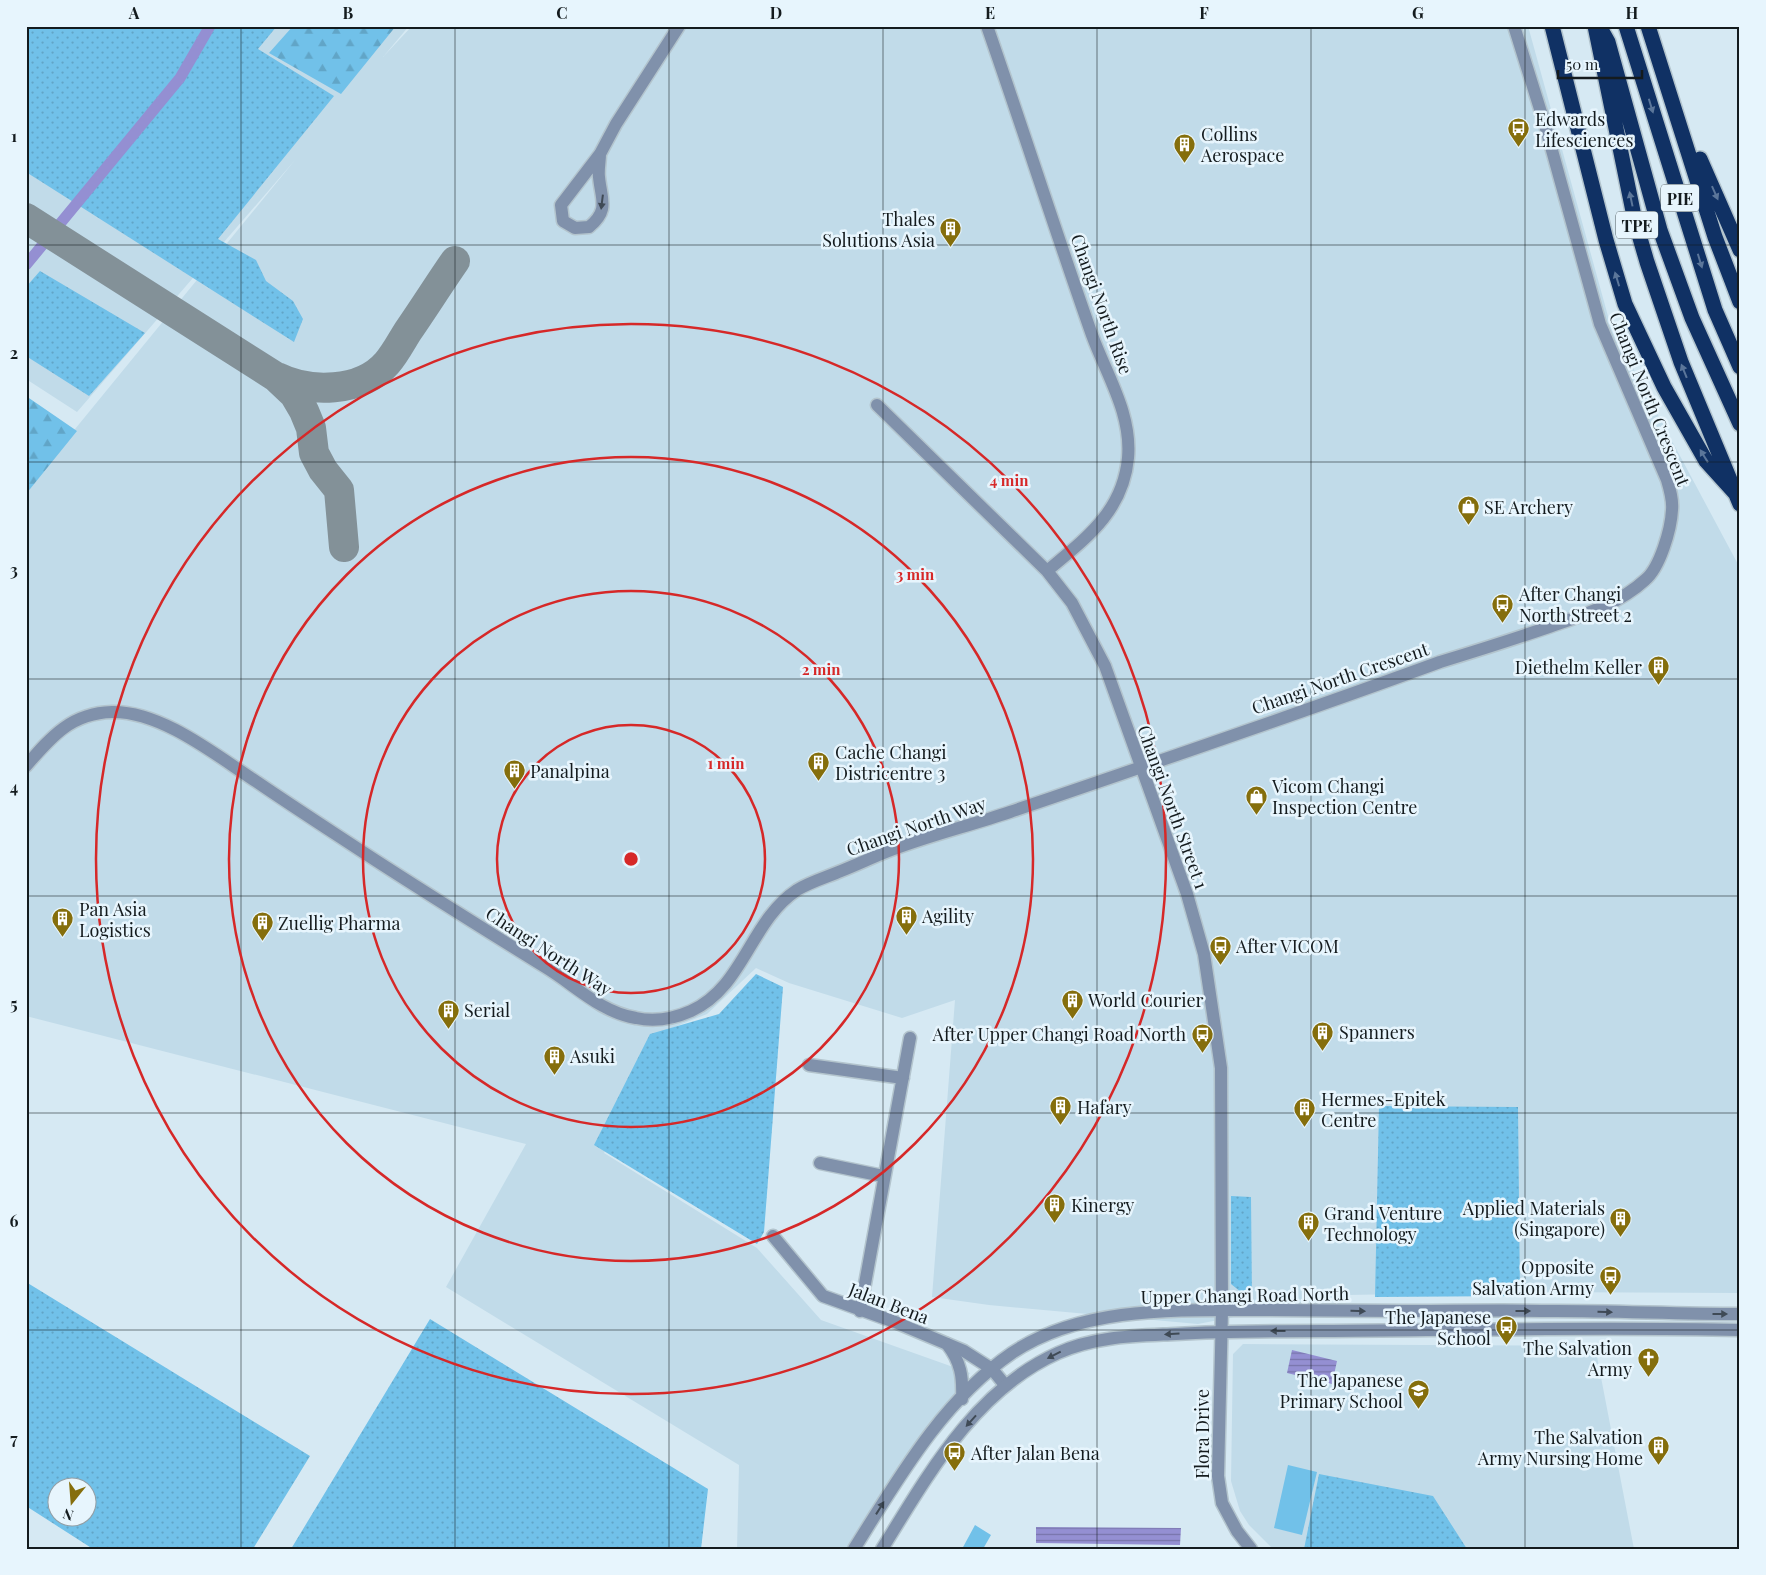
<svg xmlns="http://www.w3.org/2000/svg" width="1766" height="1575" font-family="'Playfair Display',serif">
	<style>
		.built { fill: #c1dbe9 }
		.grass { fill: url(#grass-dots); fill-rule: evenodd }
		.forest { fill: url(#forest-firs) }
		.pitch { fill: #71c1e9 }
		.water { fill: url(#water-rules) }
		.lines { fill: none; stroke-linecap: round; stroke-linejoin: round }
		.canal { stroke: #948fd2; stroke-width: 11 }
		.taxiway { stroke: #839198; stroke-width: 30 }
		.minor-casing { stroke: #b3c4cd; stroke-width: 15 }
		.tertiary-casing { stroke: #b3c4cd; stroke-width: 15 }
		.motorway-casing { stroke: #b3c4cd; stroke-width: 18 }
		.minor { stroke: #8091ab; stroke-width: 12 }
		.tertiary { stroke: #8091ab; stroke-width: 12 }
		.motorway { stroke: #103164; stroke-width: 15 }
		.oneway { fill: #5b769a }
		.oneway2 { fill: #3f4a56 }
		.grid { fill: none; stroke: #141b1e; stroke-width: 1; stroke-opacity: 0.55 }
		.ring { fill: none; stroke: #d62828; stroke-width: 2.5 }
		.labels { text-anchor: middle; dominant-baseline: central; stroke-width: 5; stroke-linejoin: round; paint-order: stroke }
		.shield { fill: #e7f5fd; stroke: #535c61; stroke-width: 1 }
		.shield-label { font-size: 16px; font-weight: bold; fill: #141b1e }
		.poi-label { font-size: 18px; fill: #141b1e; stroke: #e7f5fd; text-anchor: start }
		.street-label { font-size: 18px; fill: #141b1e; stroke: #e7f5fd }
		.centre { fill: #d62828; stroke: #e7f5fd; stroke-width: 2.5 }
		.ring-label { font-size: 15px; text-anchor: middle; font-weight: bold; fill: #d62828; stroke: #e7f5fd; stroke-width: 5; stroke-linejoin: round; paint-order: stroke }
		.neatline { fill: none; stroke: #141b1e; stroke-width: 2 }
		.grid-label { font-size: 16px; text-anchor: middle; font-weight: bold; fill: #141b1e }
	</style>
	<defs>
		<pattern id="grass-dots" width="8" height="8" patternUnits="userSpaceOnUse" patternTransform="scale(1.25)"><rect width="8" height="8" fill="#71c1e9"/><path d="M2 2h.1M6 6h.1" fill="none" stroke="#61a5c7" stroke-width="1.8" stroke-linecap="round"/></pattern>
		<pattern id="forest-firs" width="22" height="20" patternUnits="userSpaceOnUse" patternTransform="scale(1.25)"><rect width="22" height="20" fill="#71c1e9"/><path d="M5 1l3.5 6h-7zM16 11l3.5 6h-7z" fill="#61a5c7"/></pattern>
		<pattern id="water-rules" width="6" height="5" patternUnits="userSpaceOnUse" patternTransform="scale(1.25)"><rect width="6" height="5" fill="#948fd2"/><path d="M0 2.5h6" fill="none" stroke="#7874aa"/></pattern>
	</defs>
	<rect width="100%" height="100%" fill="#d6e9f3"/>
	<!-- built -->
	<path class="built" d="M26,26H409L383,57L412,26H1528L1611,327L1740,568V1293L1515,1292L1347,1295L1198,1324L989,1305L932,1297L955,1000L902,1018L789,983L756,968L707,1014L662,1032L604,1153L757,1248L821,1320L970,1373L847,1549H737L739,1465L446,1287L526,1144L26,1016V489L295,160L77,412L26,379Z
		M1243,1344L1595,1346L1634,1549H1273L1249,1525L1240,1511L1231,1481L1233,1354Z"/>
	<!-- grass -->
	<path class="grass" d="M26,26H277L258,49L334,96L218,239L256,260L266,281L293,301L303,319L294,342L26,172Z
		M40,271L145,333L89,396L26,356V287Z
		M756,974L783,987L764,1232L757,1244L594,1145L650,1034L719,1014Z
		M1379,1106L1518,1107L1520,1296L1375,1297Z
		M1231,1196L1251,1197L1252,1301L1231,1284Z
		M26,1282L310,1456L253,1549H93L26,1506ZM58,1488H88V1518H58Z
		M430,1319L708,1489L701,1549H291Z
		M1319,1474L1433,1496L1467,1549H1304Z"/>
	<!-- forest -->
	<path class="forest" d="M293,26H396L341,94L269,53Z
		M26,396L77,431L26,494Z"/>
	<!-- pitch -->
	<path class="pitch" d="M1288,1465L1317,1472L1302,1535L1274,1528Z
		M975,1525L991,1535L983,1549H962Z"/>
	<!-- water -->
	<path class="water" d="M1292,1350L1337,1361L1332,1384L1287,1373Z
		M1036,1527L1181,1528L1180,1545L1036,1543Z"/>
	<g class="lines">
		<!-- canal -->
		<path class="canal" d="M26,265L180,78L210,26"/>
		<!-- taxiway -->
		<path class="taxiway" d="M26,218L276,377L294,394L304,411L311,428L314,453L323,470L339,490L344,547
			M277,377C309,393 361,393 387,363C395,354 401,342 408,331C424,308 439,284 455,261"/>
		<defs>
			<path id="minor" d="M987,26C1023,129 1056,233 1092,335C1107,376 1132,414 1128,458C1123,512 1085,539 1047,571
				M600,154C600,161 598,170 599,177C601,199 610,210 589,227L575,228L563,221L561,205L600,154L616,124L679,26
				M877,405L1047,571L1072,603L1105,666L1187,894L1204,954L1221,1068L1222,1310L1218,1476L1222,1503L1237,1531L1251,1549
				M26,766C51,737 71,713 112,712C162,711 217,756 257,782C295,808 334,833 372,858C429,895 487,931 545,967C575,985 600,1012 636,1018C655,1022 673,1019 691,1011C744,987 750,921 797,890C810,882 827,877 841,871C856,865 871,858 886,852C926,836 969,826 1010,812C1154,763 1298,714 1440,662C1476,651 1511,640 1546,628C1580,616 1618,605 1645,580C1660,568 1671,529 1672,510C1673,500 1670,490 1667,480L1600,324L1545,125L1514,26
				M809,1065L903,1078
				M820,1163L883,1176
				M773,1236L823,1296L895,1322L964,1351L992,1369L1005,1385
				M860,1311L910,1038"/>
			<path id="tertiary" d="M947,1344C961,1362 963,1377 962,1399
				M854,1549C898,1479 942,1401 1012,1353C1082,1306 1177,1310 1258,1310C1306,1310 1354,1311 1402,1311C1453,1311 1505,1310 1556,1311C1617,1311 1678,1314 1740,1314
				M882,1549C928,1475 975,1390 1058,1353C1095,1336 1136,1336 1176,1334C1225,1331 1274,1331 1324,1331C1462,1330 1601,1327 1740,1330"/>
			<path id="motorway" d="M1552,26L1606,240L1625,304L1664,387L1706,461L1735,493
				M1595,26L1635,221L1647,262L1681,362L1740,504
				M1599,26L1608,42L1660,230L1692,318L1740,424
				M1626,26L1715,310L1740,367
				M1648,26L1715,237L1740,302
				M1700,159L1740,250"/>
		</defs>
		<!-- minor casing -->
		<use href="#minor" class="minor-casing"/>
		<!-- tertiary casing -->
		<use href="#tertiary" class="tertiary-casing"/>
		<!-- motorway casing -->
		<use href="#motorway" class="motorway-casing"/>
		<!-- minor -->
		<use href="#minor" class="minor"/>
		<!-- tertiary -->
		<use href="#tertiary" class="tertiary"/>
		<!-- motorway -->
		<use href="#motorway" class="motorway"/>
	</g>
	<!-- one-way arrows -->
	<defs><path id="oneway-solid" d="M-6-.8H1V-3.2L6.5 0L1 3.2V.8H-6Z" transform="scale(1.25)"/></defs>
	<g class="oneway">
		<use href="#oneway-solid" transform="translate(1651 106) rotate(73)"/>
		<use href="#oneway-solid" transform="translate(1715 193) rotate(66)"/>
		<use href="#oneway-solid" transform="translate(1631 199) rotate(-102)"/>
		<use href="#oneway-solid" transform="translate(1700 261) rotate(73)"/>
		<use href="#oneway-solid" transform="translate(1617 279) rotate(-107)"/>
		<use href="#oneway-solid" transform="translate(1684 371) rotate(-112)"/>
		<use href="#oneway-solid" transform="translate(1704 456) rotate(-122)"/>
	</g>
	<g class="oneway2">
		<use href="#oneway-solid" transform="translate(602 202) rotate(97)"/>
		<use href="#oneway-solid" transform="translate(1358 1311) rotate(1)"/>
		<use href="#oneway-solid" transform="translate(1523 1311)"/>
		<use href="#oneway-solid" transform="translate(1605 1312) rotate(2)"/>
		<use href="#oneway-solid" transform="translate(1720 1314)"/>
		<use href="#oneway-solid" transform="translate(1278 1331) rotate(-180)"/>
		<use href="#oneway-solid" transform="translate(1172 1334) rotate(177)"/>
		<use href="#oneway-solid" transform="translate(1054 1355) rotate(153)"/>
		<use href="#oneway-solid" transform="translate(971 1421) rotate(132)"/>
		<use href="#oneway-solid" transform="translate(880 1508) rotate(-58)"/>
	</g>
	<!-- grid -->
	<path class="grid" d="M241,26V1549M455,26V1549M669,26V1549M883,26V1549M1097,26V1549M1311,26V1549M1525,26V1549M26,245H1740M26,462H1740M26,679H1740M26,896H1740M26,1113H1740M26,1330H1740"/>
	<!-- distance rings -->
	<g class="ring">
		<circle cx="631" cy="859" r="134"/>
		<circle cx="631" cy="859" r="268"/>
		<circle cx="631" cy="859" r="402"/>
		<circle cx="631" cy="859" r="535"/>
	</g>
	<!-- icons -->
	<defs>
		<symbol id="bus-pin" viewBox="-11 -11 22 30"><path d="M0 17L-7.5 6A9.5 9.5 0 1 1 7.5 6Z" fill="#856e0c" stroke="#e7f5fd"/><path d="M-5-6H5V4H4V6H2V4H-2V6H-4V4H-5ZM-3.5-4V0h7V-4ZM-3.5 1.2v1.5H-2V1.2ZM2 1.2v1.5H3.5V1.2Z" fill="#fff"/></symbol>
		<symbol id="building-pin" viewBox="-11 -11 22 30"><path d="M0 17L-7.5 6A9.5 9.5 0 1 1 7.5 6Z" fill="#856e0c" stroke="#e7f5fd"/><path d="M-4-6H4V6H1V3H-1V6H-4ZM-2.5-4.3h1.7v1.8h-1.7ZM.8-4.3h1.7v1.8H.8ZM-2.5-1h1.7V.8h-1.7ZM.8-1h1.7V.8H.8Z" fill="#fff"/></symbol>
		<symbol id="shop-pin" viewBox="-11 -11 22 30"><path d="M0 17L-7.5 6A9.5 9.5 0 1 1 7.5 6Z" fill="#856e0c" stroke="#e7f5fd"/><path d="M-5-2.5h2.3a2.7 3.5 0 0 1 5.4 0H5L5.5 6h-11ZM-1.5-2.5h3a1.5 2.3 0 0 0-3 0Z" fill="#fff"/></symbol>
		<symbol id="church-pin" viewBox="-11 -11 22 30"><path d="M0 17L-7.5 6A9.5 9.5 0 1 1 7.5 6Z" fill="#856e0c" stroke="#e7f5fd"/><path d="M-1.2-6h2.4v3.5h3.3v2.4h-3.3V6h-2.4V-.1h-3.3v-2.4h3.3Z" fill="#fff"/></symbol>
		<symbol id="school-pin" viewBox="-11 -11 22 30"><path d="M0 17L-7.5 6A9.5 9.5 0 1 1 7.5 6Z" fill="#856e0c" stroke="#e7f5fd"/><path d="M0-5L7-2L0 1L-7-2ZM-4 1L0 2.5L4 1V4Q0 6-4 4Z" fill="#fff"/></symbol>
	</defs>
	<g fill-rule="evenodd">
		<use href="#bus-pin" x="1506" y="116" width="25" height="34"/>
		<use href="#building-pin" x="1172" y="132" width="25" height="34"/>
		<use href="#building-pin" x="938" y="216" width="25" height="34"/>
		<use href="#shop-pin" x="1456" y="494" width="25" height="34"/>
		<use href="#bus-pin" x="1490" y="592" width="25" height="34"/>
		<use href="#building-pin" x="1646" y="654" width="25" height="34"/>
		<use href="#building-pin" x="806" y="750" width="25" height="34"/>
		<use href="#building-pin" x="502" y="758" width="25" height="34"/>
		<use href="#shop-pin" x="1244" y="784" width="25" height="34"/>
		<use href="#building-pin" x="894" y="904" width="25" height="34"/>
		<use href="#building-pin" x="50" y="906" width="25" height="34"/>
		<use href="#building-pin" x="250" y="910" width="25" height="34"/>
		<use href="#bus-pin" x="1208" y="934" width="25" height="34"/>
		<use href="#building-pin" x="1060" y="988" width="25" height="34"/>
		<use href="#building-pin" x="436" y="998" width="25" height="34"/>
		<use href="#building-pin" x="1310" y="1020" width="25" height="34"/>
		<use href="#bus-pin" x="1190" y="1022" width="25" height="34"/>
		<use href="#building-pin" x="542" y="1044" width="25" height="34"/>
		<use href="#building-pin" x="1048" y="1094" width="25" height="34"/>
		<use href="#building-pin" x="1292" y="1096" width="25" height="34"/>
		<use href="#building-pin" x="1042" y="1192" width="25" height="34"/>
		<use href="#building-pin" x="1608" y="1206" width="25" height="34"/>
		<use href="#building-pin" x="1296" y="1210" width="25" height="34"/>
		<use href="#bus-pin" x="1598" y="1264" width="25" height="34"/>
		<use href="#bus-pin" x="1494" y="1314" width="25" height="34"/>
		<use href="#church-pin" x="1636" y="1346" width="25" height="34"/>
		<use href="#school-pin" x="1406" y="1378" width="25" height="34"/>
		<use href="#building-pin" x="1646" y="1434" width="25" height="34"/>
		<use href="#bus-pin" x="942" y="1440" width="25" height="34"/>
	</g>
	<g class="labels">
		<!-- shield labels -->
		<g class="shield">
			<rect x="1661" y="184.5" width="38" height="27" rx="4"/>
			<rect x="1616" y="211.5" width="42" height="27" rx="4"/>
		</g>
		<g class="shield-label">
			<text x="1680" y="198">PIE</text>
			<text x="1637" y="225">TPE</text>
		</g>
		<!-- poi labels -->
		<g class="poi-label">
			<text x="1535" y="119">Edwards<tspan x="1535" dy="21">Lifesciences</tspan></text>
			<text x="1201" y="134">Collins<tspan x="1201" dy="21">Aerospace</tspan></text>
			<text x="935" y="219" text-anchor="end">Thales<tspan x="935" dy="21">Solutions Asia</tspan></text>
			<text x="1484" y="507">SE Archery</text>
			<text x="1519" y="594">After Changi<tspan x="1519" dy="21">North Street 2</tspan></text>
			<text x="1642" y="667" text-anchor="end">Diethelm Keller</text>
			<text x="835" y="752">Cache Changi<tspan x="835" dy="21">Districentre 3</tspan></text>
			<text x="530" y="771">Panalpina</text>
			<text x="1272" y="786">Vicom Changi<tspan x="1272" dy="21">Inspection Centre</tspan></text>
			<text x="79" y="909">Pan Asia<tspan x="79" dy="21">Logistics</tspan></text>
			<text x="922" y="916">Agility</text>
			<text x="278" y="923">Zuellig Pharma</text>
			<text x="1236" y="946">After VICOM</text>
			<text x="1088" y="1000">World Courier</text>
			<text x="464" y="1010">Serial</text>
			<text x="1339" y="1032">Spanners</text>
			<text x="1186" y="1034" text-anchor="end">After Upper Changi Road North</text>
			<text x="570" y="1056">Asuki</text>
			<text x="1321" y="1099">Hermes-Epitek<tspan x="1321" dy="21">Centre</tspan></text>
			<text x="1077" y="1107">Hafary</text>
			<text x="1071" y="1205">Kinergy</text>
			<text x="1605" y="1208" text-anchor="end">Applied Materials<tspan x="1605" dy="21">(Singapore)</tspan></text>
			<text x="1324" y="1213">Grand Venture<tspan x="1324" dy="21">Technology</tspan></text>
			<text x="1594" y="1267" text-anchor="end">Opposite<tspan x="1594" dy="21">Salvation Army</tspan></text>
			<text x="1491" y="1317" text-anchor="end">The Japanese<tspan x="1491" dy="21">School</tspan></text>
			<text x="1632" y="1348" text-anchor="end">The Salvation<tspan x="1632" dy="21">Army</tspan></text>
			<text x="1403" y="1380" text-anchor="end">The Japanese<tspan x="1403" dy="21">Primary School</tspan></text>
			<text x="1643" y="1437" text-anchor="end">The Salvation<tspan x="1643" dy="21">Army Nursing Home</tspan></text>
			<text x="971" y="1453">After Jalan Bena</text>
		</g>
		<!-- street labels -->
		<g class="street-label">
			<text transform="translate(1102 304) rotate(70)">Changi North Rise</text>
			<text transform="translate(1650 399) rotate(68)">Changi North Crescent</text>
			<text transform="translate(1340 678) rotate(-19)">Changi North Crescent</text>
			<text transform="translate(1173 807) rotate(70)">Changi North Street 1</text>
			<text transform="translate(916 826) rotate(-19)">Changi North Way</text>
			<text transform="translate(549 951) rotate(33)">Changi North Way</text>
			<text transform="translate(1245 1295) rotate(-1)">Upper Changi Road North</text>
			<text transform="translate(889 1303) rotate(21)">Jalan Bena</text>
			<text transform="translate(1202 1434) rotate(-90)">Flora Drive</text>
		</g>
	</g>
	<circle cx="631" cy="859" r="8" class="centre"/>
	<g class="ring-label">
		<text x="1009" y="486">4 min</text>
		<text x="915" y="580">3 min</text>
		<text x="821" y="675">2 min</text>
		<text x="726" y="769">1 min</text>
	</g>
	<!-- border -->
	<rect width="1766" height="1575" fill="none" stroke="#e7f5fd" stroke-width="55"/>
	<!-- north arrow -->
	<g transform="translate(72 1502) rotate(197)"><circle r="24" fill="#e7f5fd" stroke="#939ea4"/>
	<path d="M0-4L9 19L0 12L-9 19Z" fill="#856e0c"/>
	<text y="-8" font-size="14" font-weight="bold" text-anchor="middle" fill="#141b1e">N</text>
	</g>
	<!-- scale -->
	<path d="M1558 70v8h84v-8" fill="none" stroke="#141b1e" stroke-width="2.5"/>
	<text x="1566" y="70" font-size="15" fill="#141b1e" stroke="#e7f5fd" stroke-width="4" paint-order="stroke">50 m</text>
	<rect x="28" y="28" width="1710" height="1520" class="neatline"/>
	<g class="grid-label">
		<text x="134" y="19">A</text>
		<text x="348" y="19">B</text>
		<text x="562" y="19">C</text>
		<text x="776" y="19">D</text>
		<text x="990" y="19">E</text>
		<text x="1204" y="19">F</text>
		<text x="1418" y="19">G</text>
		<text x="1632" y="19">H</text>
		<text x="14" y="142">1</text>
		<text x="14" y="359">2</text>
		<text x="14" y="576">3</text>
		<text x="14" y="793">4</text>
		<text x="14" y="1010">5</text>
		<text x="14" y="1227">6</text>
		<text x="14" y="1445">7</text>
	</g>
</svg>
